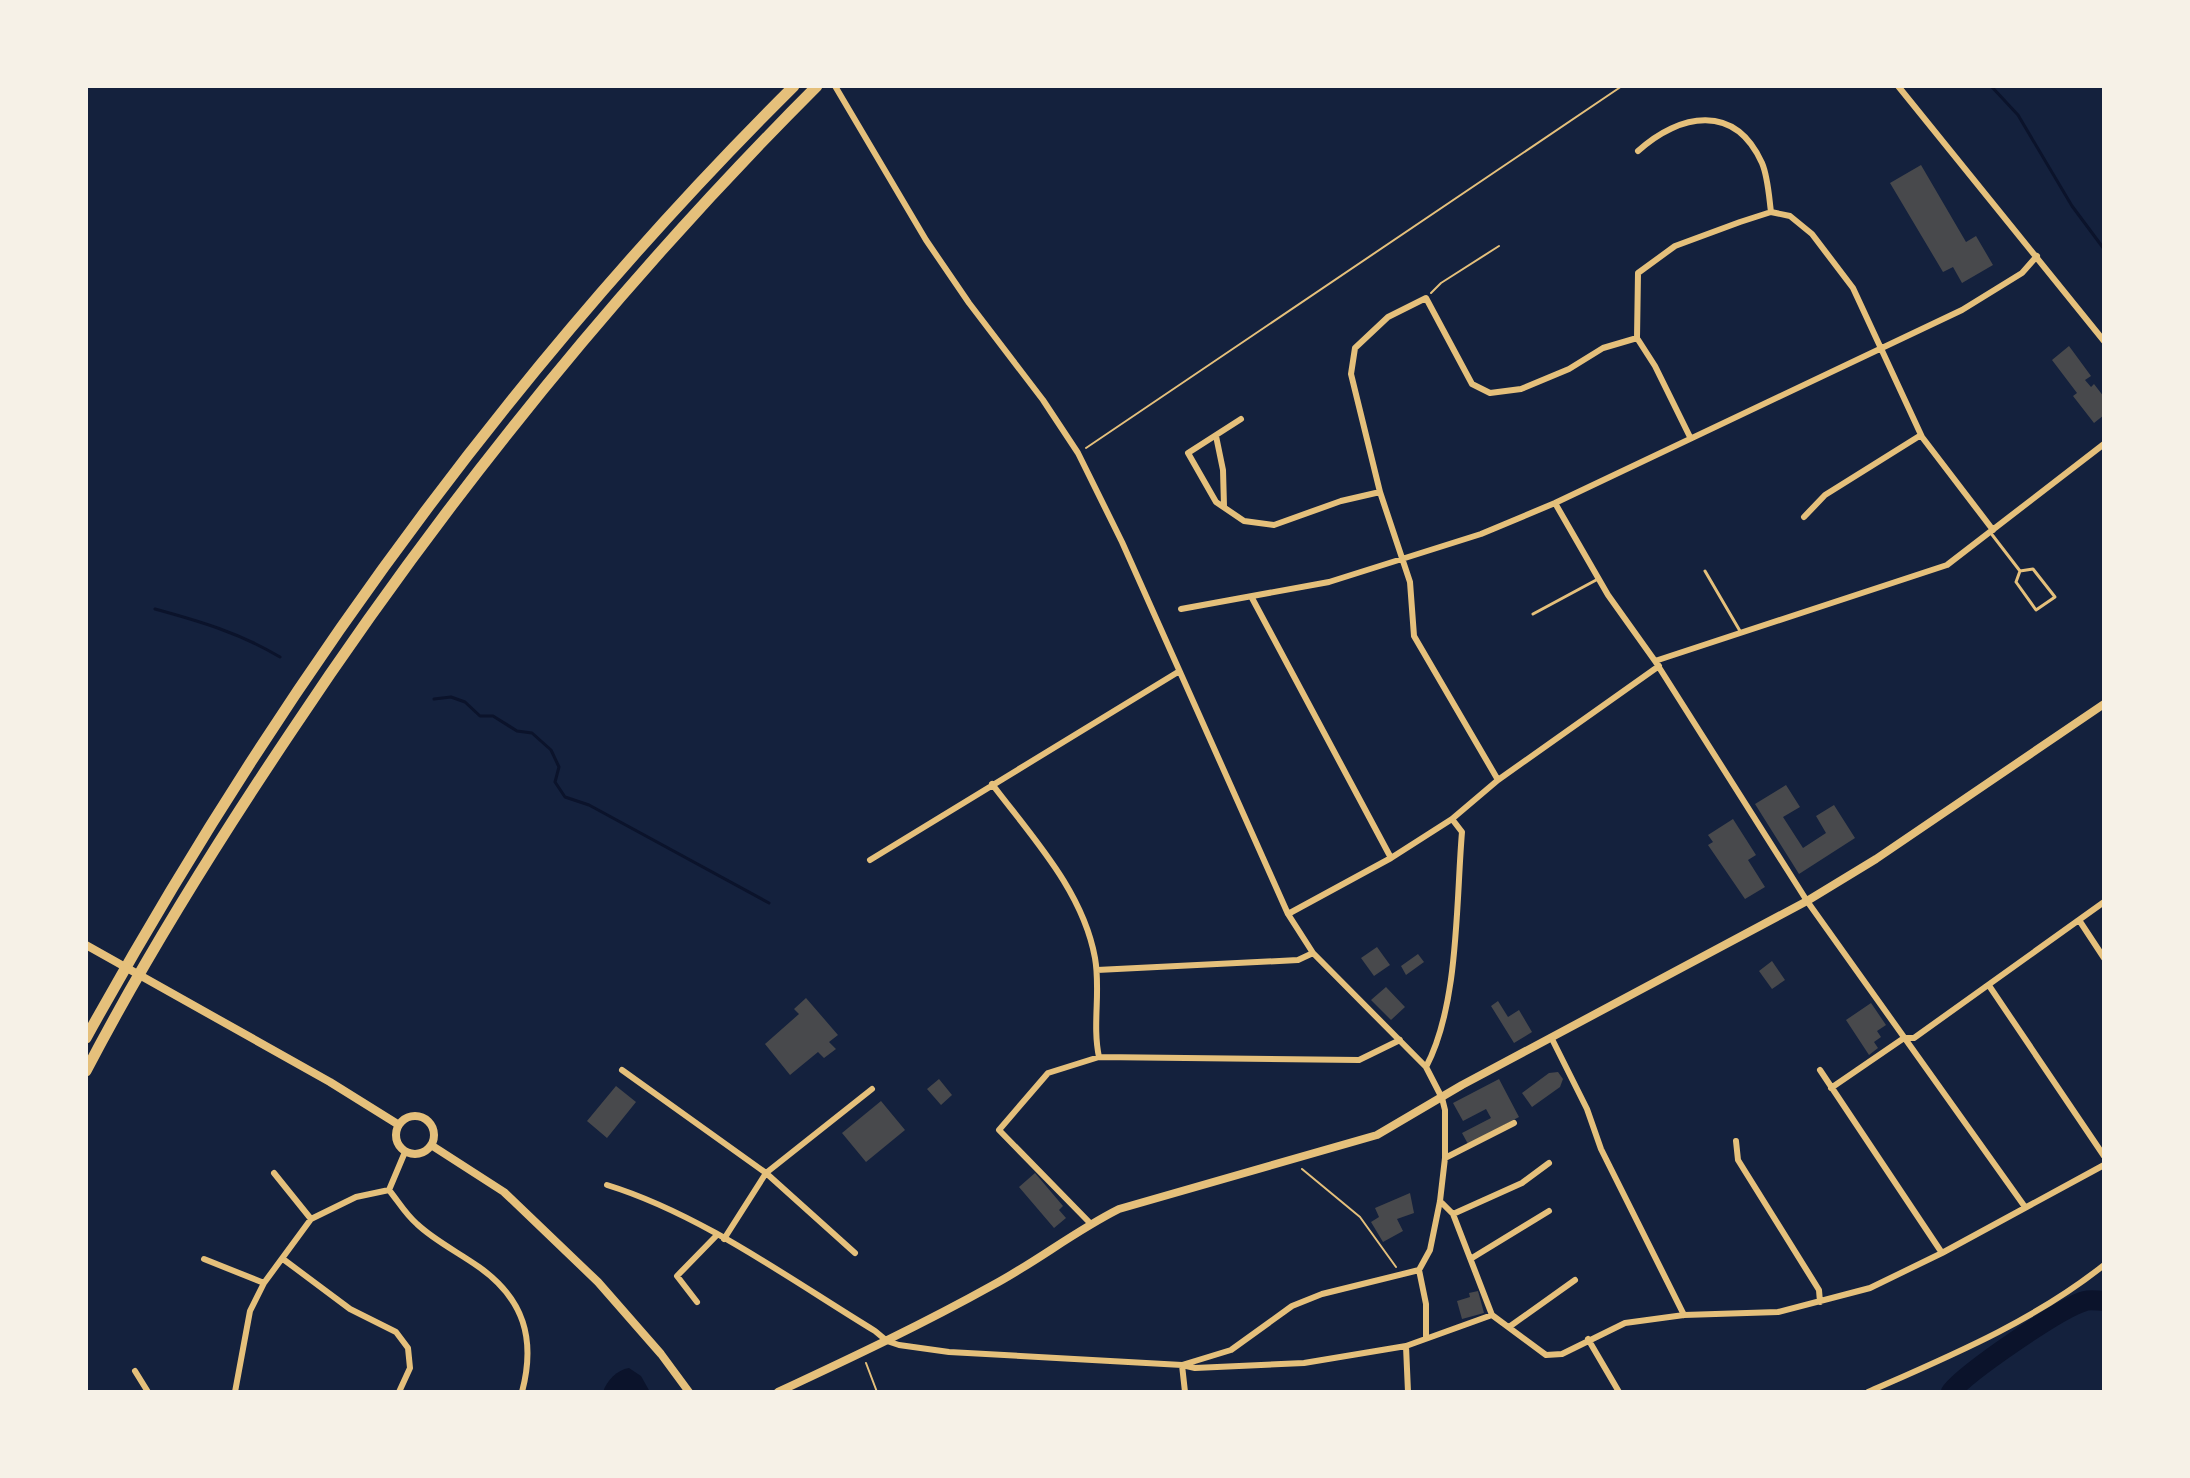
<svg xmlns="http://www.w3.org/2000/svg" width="2190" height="1478" font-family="Raleway,sans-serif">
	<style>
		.water { fill: #0b132b }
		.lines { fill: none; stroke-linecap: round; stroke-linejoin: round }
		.stream { stroke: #0b132b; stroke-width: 3 }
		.river { stroke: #0b132b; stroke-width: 20 }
		.building { fill: #48494c }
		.path { stroke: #e5c07b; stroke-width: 2 }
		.service { stroke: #e5c07b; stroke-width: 3 }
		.minor { stroke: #e5c07b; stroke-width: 6 }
		.tertiary { stroke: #e5c07b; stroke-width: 8 }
		.trunk { stroke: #e5c07b; stroke-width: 11 }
	</style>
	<rect width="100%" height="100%" fill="#14213d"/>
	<!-- water -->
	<path class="water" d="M629,1368L641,1376L650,1392H603C607,1380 617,1370 629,1368Z"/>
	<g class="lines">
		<!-- stream -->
		<path class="stream" d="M1991,86L2018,115L2072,206L2104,249
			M155,609C199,621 240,633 280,657
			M434,699L451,697L465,702L480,716H493L517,731L532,733L551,750L559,767L555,782L565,797L589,805L769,903"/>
		<!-- river -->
		<path class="river" d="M1951,1392C1967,1372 2060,1308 2085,1301C2091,1299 2098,1301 2104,1301"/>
	</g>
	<!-- building -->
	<path class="building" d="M1921,165L1966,242L1976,236L1993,265L1962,283L1953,267L1943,272L1890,183Z
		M2069,346L2091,376L2085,380L2091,387L2094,384L2104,397V415L2094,423L2073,396L2077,393L2052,360Z
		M1786,785L1800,807L1783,817L1803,848L1826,833L1816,816L1834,805L1855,838L1799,874L1755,804Z
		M1733,819L1756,855L1748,860L1765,887L1745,899L1708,845L1713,842L1708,835Z
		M1377,947L1390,965L1374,976L1361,958Z
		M1418,954L1424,962L1406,975L1401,966Z
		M1772,961L1785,980L1772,989L1759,971Z
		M1386,987L1405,1007L1391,1020L1371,1000Z
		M806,998L838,1035L829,1042L836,1049L824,1058L818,1052L790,1075L765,1044L799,1014L794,1009Z
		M1498,1001L1508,1017L1519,1010L1532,1032L1514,1043L1491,1006Z
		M1871,1003L1886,1025L1877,1031L1881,1037L1874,1042L1878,1048L1869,1055L1846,1020Z
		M1558,1072L1563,1079L1560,1087L1532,1107L1522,1093L1549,1073Z
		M939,1079L952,1095L941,1105L927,1089Z
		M1499,1079L1519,1117L1468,1144L1462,1133L1491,1118L1486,1109L1463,1121L1453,1103Z
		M616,1086L636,1102L607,1138L587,1121Z
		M881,1101L905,1130L866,1162L842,1133Z
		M1035,1173L1063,1206L1059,1210L1066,1218L1054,1228L1019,1187Z
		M1410,1193L1414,1213L1397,1219L1403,1231L1383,1242L1371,1222L1379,1217L1375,1208Z
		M1478,1291L1484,1313L1462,1319L1457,1301L1470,1297L1469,1293Z"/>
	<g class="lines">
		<!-- path -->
		<path class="path" d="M1431,293L1441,283L1499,246
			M1086,448L1622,86
			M1302,1169L1360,1217L1396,1267
			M866,1363L877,1392"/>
		<!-- service -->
		<path class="service" d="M1990,532L2020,571L2016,582L2036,610L2055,597L2033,569L2020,571
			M1705,571L1740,631
			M1533,614L1598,579"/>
		<!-- minor -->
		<path class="minor" d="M835,86L926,240L969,303L1043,400L1078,453L1122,542L1288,914L1313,953L1426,1067L1442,1098L1445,1110V1158L1440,1201L1430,1250L1419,1270L1426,1304V1337
			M1898,86L2104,341
			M1638,151C1680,113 1735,103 1762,163C1768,177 1769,197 1771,212
			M1637,338L1638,273L1675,246L1740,222L1771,212L1790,216L1812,234L1853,288L1922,437L1993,530
			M1637,338L1655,366L1690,437
			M1241,419L1188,453L1216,502L1244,521L1274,525L1341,501L1380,492
			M1216,436L1223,470L1224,506
			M1555,503L1608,595L1655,661L1807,901L2025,1207
			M1804,517L1825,495L1921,435
			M1252,598L1391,858
			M1181,609L1329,582L1481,534L1555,503L1962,310L2022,273L2037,256
			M1655,661L1947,565L2104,444
			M1498,780L1414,636L1410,582L1380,492L1351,374L1355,348L1388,317L1426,298L1472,384L1490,393L1521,389L1569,369L1603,348L1637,338
			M992,784C1032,837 1083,891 1095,958C1101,991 1092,1024 1099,1057
			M870,860L1178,672
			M1288,914L1391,858L1452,819L1498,780L1659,666
			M2079,920L2104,958
			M1097,970L1298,960L1313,953
			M1990,987L2104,1156
			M1551,1037L1587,1109L1601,1149L1684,1315
			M1426,1067C1459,1005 1456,902 1462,832L1452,819
			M622,1070L766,1173L855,1253
			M1820,1070L1942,1253
			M1831,1088L1904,1038H1914L2104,902
			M1736,1141L1738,1160L1819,1290L1820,1302
			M1445,1158L1514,1123
			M274,1173L311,1219
			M607,1185C701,1214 791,1280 875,1331L887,1341L899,1345L949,1352L1182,1365L1195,1368L1304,1363L1406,1346L1492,1315
			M389,1190C398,1201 406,1215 417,1224C435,1241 458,1252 479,1267C524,1299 536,1339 522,1392
			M1440,1201L1453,1214L1492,1315L1546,1355L1562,1354L1625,1323L1684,1315L1778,1312L1870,1288L1942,1253L2104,1165
			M1453,1214L1522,1183L1549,1163
			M1090,1223L999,1130L1048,1073L1099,1057L1359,1060L1400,1040
			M724,1239L766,1173L872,1089
			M1472,1258L1549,1211
			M204,1259L264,1283
			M283,1259L350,1309L396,1332L408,1348L410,1368L399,1392
			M697,1302L677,1276L717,1235
			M1509,1327L1575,1280
			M1588,1339L1619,1392
			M1406,1346L1408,1392
			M135,1371L148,1392
			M235,1392L250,1311L264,1283L311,1219L356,1197L389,1190L405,1152
			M1185,1392L1182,1365L1231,1350L1292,1306L1322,1294L1419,1270
			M1868,1392C1950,1356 2034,1321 2104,1265"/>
		<!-- tertiary -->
		<path class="tertiary" d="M86,945L330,1082L399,1125
			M396 1135a19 19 0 1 1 38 0a19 19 0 1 1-38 0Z
			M431,1145L504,1192L598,1282L661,1354L689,1392
			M778,1392C851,1358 923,1324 993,1285C1036,1262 1075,1231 1119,1209L1377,1135L1462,1085L1807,901L1876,859L2104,704"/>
		<!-- trunk -->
		<path class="trunk" d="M86,1038C278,691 512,366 794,86
			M86,1071C147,954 218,841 291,732C445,500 620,283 817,86"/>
	</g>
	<!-- border -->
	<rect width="2190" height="1478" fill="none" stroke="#f6f1e7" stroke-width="176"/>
</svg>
